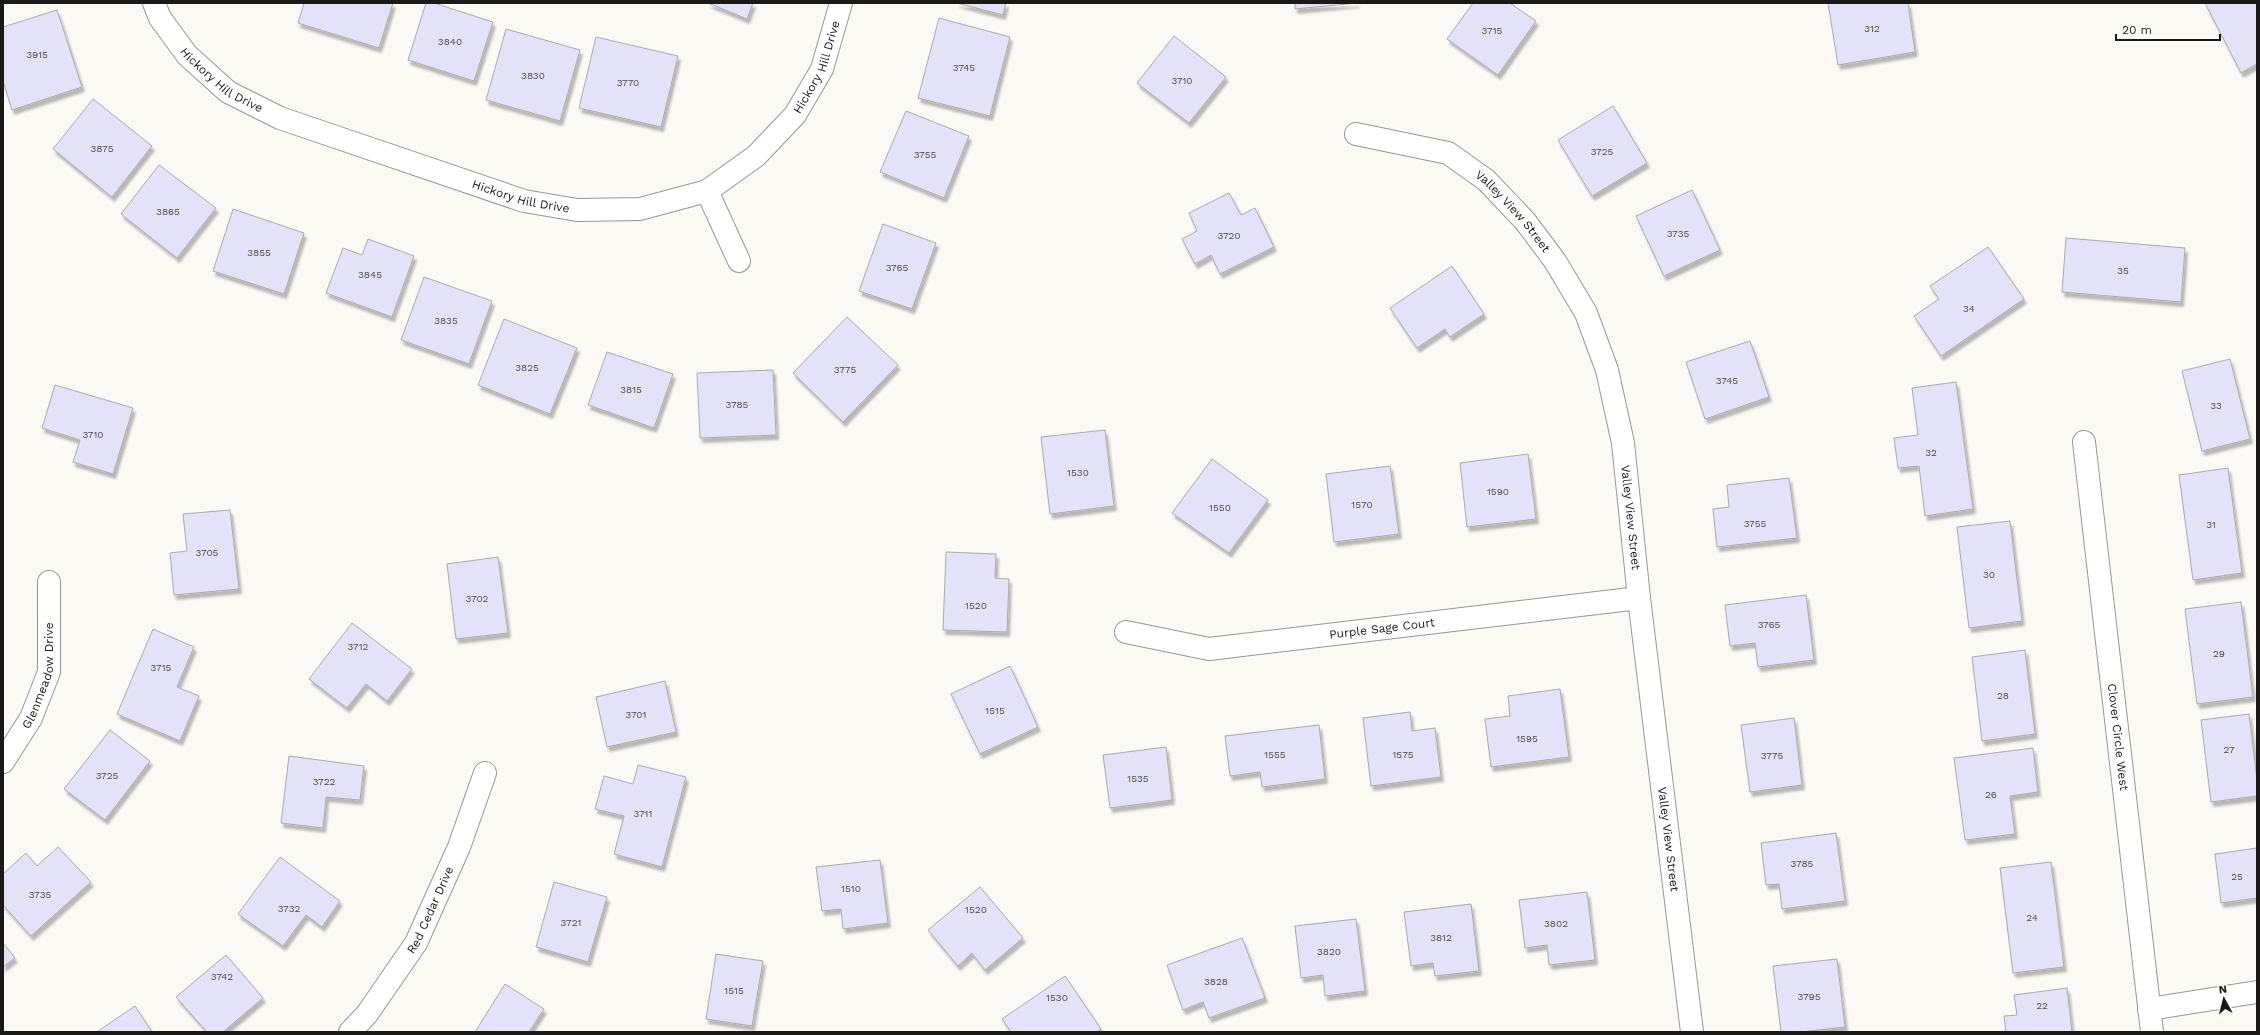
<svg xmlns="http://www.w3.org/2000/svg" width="2260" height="1035" font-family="'Work Sans',sans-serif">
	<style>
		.building { fill: #e4e2f8; stroke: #aaa9ae; filter: url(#shadow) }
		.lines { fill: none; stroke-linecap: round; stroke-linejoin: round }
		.minor-casing { stroke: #999792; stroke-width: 24 }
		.minor { stroke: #fff; stroke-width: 22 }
		.labels { text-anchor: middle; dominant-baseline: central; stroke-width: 3; stroke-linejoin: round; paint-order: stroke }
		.number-label { font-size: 10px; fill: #4c4b4f }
		.street-label { font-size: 12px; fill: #1a1917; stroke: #fff }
	</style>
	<defs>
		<filter id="shadow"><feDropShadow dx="2.5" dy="4.5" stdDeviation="1" flood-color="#0004"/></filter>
	</defs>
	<rect width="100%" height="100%" fill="#fbf9f4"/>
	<!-- building -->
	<path class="building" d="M304,3H393L379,48L298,23Z
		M426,3H434L493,22L474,81L408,60Z
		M708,3H753L747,19Z
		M957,3H1006L1003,15Z
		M1295,3H1357L1295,9Z
		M1473,3H1510L1536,21L1498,75L1447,39Z
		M1828,3H1908L1915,52L1838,65Z
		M2205,3H2257V64L2241,73Z
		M57,10L82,87L12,110L3,81V27Z
		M939,18L1010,37L990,116L918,98Z
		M506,29L580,50L560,121L486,100Z
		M1174,36L1226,77L1189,123L1137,83Z
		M596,37L678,56L661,127L579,108Z
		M93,99L152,146L112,197L53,149Z
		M1613,106L1647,163L1592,196L1558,140Z
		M906,111L969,136L944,198L880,172Z
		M159,165L216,208L177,258L121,214Z
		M1692,190L1720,250L1664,276L1636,216Z
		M1229,193L1241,215L1255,208L1274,247L1220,274L1211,255L1195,264L1182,239L1197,231L1189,213Z
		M233,209L304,233L284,294L213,271Z
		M883,224L936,243L912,309L859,291Z
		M2066,238L2185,248L2181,302L2062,292Z
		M368,239L414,256L392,317L326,293L343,248L362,255Z
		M1988,247L2024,299L1941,356L1914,316L1939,299L1930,286Z
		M1452,266L1484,314L1450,337L1445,329L1417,348L1390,308Z
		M424,277L492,301L469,364L401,340Z
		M847,317L898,365L843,422L793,373Z
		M504,319L577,348L550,414L478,385Z
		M1750,341L1769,397L1705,419L1686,362Z
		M607,352L673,374L654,428L588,405Z
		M2230,359L2250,439L2202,451L2182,371Z
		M773,370L776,435L700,438L697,373Z
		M1956,382L1973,509L1925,516L1919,466L1898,468L1894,438L1918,435L1912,388Z
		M55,385L133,408L113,474L73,462L80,440L42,428Z
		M1105,430L1114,506L1050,514L1041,437Z
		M1528,454L1536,519L1467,527L1460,463Z
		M1212,459L1268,500L1229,553L1172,513Z
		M1390,466L1399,534L1334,542L1326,474Z
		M2228,468L2242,573L2193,580L2179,475Z
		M1789,478L1797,538L1717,547L1713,509L1729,507L1727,485Z
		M230,510L239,589L174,595L170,553L187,551L183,514Z
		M2010,521L2022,621L1969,628L1957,527Z
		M946,552L996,554L995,578L1009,579L1007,632L943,630Z
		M498,557L508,633L456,639L447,564Z
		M1806,595L1814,660L1758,667L1755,643L1730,646L1725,605Z
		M2241,602L2253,697L2197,704L2185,609Z
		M352,623L412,669L387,701L366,684L347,708L309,679Z
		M153,629L194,647L177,687L199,696L180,741L117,714Z
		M2025,650L2035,734L1982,741L1972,657Z
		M1010,666L1038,727L980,754L951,694Z
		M665,681L676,732L607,747L596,697Z
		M1560,689L1569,757L1491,767L1485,719L1510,716L1508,696Z
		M1410,712L1412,731L1435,728L1441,777L1371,786L1363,718Z
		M2249,714L2257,779V796L2211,802L2201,720Z
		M1794,718L1802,785L1750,792L1741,725Z
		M1319,725L1325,779L1262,787L1260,772L1230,776L1225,736Z
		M110,730L150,761L105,820L64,789Z
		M1166,747L1172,800L1110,808L1103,755Z
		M2033,748L2038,792L2010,796L2015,834L1965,840L1954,758Z
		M289,756L364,766L360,800L326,797L323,828L281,823Z
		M638,765L686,777L662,867L614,854L624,816L595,809L604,776L633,784Z
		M1836,833L1845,901L1782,909L1779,884L1766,885L1761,843Z
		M58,847L91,882L31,936L3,905V874L26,853L37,866Z
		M2257,848V898L2221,903L2215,854Z
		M280,857L340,901L322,927L306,915L283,946L238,914Z
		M880,860L888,923L843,929L841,909L822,911L816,867Z
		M2051,862L2064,967L2013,973L2000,868Z
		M554,882L607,897L588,962L536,947Z
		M980,887L1023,938L985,970L972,953L958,966L928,930Z
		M1587,892L1595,960L1549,965L1547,945L1525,948L1519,900Z
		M1471,904L1479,971L1435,976L1433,963L1411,966L1404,912Z
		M1356,919L1365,991L1325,996L1323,975L1301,978L1295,926Z
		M1242,938L1265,998L1209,1018L1203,1002L1183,1010L1167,965Z
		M3,943L15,958L3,967Z
		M716,954L763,961L752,1026L706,1019Z
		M226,955L263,998L223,1032H207L176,997Z
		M1837,959L1845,1027L1801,1032H1781L1773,966Z
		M1065,976L1101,1029L1097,1032H1011L1002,1019Z
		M505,984L544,1009L529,1032H475Z
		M2067,988L2072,1032H2006L2004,1016L2017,1015L2014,995Z
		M135,1006L152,1032H97Z"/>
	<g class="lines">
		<defs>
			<g id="minor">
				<path id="s1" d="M154,3L160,18L187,55L228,92L280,118L524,201L577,210L640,209L707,191L756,156L795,115L822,69L841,3"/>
				<path id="s2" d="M1356,134L1448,153L1486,180L1525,221L1555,261L1586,313L1607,370L1623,443L1639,598L1692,1032"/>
				<path d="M707,191L739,261"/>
				<path id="s3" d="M2084,442L2152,1032"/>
				<path id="s4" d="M1126,632L1209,649L1639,598"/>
				<path id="s5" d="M3,762L31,718L49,672V582"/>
				<path d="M2149,1009L2257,992"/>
				<path id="s6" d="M350,1032L367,1014L416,943L459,847L485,773"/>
			</g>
		</defs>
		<!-- minor casing -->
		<use href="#minor" class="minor-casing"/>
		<!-- minor -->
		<use href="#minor" class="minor"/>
	</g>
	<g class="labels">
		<!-- number labels -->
		<g class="number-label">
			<text x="1872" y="28">312</text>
			<text x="1492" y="30">3715</text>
			<text x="450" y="41">3840</text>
			<text x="37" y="54">3915</text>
			<text x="964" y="67">3745</text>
			<text x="533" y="75">3830</text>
			<text x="1182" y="80">3710</text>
			<text x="628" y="82">3770</text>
			<text x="102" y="148">3875</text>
			<text x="1602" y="151">3725</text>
			<text x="925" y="154">3755</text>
			<text x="168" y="211">3865</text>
			<text x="1678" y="233">3735</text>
			<text x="1229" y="235">3720</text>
			<text x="259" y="252">3855</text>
			<text x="897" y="267">3765</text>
			<text x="2123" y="270">35</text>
			<text x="370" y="274">3845</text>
			<text x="1969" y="308">34</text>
			<text x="446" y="320">3835</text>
			<text x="527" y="367">3825</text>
			<text x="845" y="369">3775</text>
			<text x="1727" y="380">3745</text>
			<text x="631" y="389">3815</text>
			<text x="737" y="404">3785</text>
			<text x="2216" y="405">33</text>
			<text x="93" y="434">3710</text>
			<text x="1931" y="452">32</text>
			<text x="1078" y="472">1530</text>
			<text x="1498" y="491">1590</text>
			<text x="1362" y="504">1570</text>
			<text x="1220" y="507">1550</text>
			<text x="1755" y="523">3755</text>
			<text x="2211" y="524">31</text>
			<text x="207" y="552">3705</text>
			<text x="1989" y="574">30</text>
			<text x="477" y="598">3702</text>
			<text x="976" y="605">1520</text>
			<text x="1769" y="624">3765</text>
			<text x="358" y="646">3712</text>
			<text x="2219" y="653">29</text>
			<text x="161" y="667">3715</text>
			<text x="2003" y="695">28</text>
			<text x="995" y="710">1515</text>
			<text x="636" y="714">3701</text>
			<text x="1527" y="738">1595</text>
			<text x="2229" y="749">27</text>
			<text x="1275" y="754">1555</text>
			<text x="1403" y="754">1575</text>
			<text x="1772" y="755">3775</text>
			<text x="107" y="775">3725</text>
			<text x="1138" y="778">1535</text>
			<text x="324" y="781">3722</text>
			<text x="1991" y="794">26</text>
			<text x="643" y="813">3711</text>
			<text x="1802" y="863">3785</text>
			<text x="2237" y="876">25</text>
			<text x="851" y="888">1510</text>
			<text x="40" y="894">3735</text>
			<text x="289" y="908">3732</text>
			<text x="976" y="909">1520</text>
			<text x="2032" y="917">24</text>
			<text x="571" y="922">3721</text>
			<text x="1556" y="923">3802</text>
			<text x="1441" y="937">3812</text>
			<text x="1329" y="951">3820</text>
			<text x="222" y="976">3742</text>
			<text x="1216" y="981">3828</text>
			<text x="734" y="990">1515</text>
			<text x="1809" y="996">3795</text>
			<text x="1057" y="997">1530</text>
			<text x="2042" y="1005">22</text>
		</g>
		<!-- street labels -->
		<g class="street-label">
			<text stroke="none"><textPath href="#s1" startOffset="789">Hickory Hill Drive</textPath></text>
			<text stroke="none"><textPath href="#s1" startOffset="105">Hickory Hill Drive</textPath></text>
			<text stroke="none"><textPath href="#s1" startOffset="429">Hickory Hill Drive</textPath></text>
			<text stroke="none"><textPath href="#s2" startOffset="182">Valley View Street</textPath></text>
			<text stroke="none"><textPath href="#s2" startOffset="518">Valley View Street</textPath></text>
			<text stroke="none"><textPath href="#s4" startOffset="259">Purple Sage Court</textPath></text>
			<text stroke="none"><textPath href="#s5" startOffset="96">Glenmeadow Drive</textPath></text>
			<text stroke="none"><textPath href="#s3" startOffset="297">Clover Circle West</textPath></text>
			<text stroke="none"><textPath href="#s2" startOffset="842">Valley View Street</textPath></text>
			<text stroke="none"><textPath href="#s6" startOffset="147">Red Cedar Drive</textPath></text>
		</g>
	</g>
	<!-- border -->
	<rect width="2260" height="1035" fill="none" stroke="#1a1917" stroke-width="8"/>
	<!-- north arrow -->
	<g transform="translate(2224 999) rotate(353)" stroke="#ffffff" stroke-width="3" paint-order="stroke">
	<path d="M0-3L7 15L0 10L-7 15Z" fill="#1a1917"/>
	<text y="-6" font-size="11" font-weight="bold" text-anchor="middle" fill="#1a1917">N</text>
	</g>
	<!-- scale -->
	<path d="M2116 34v6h104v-6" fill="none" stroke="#1a1917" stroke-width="2"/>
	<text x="2122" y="34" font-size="12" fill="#1a1917" stroke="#ffffff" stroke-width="3" paint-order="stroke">20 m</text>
</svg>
